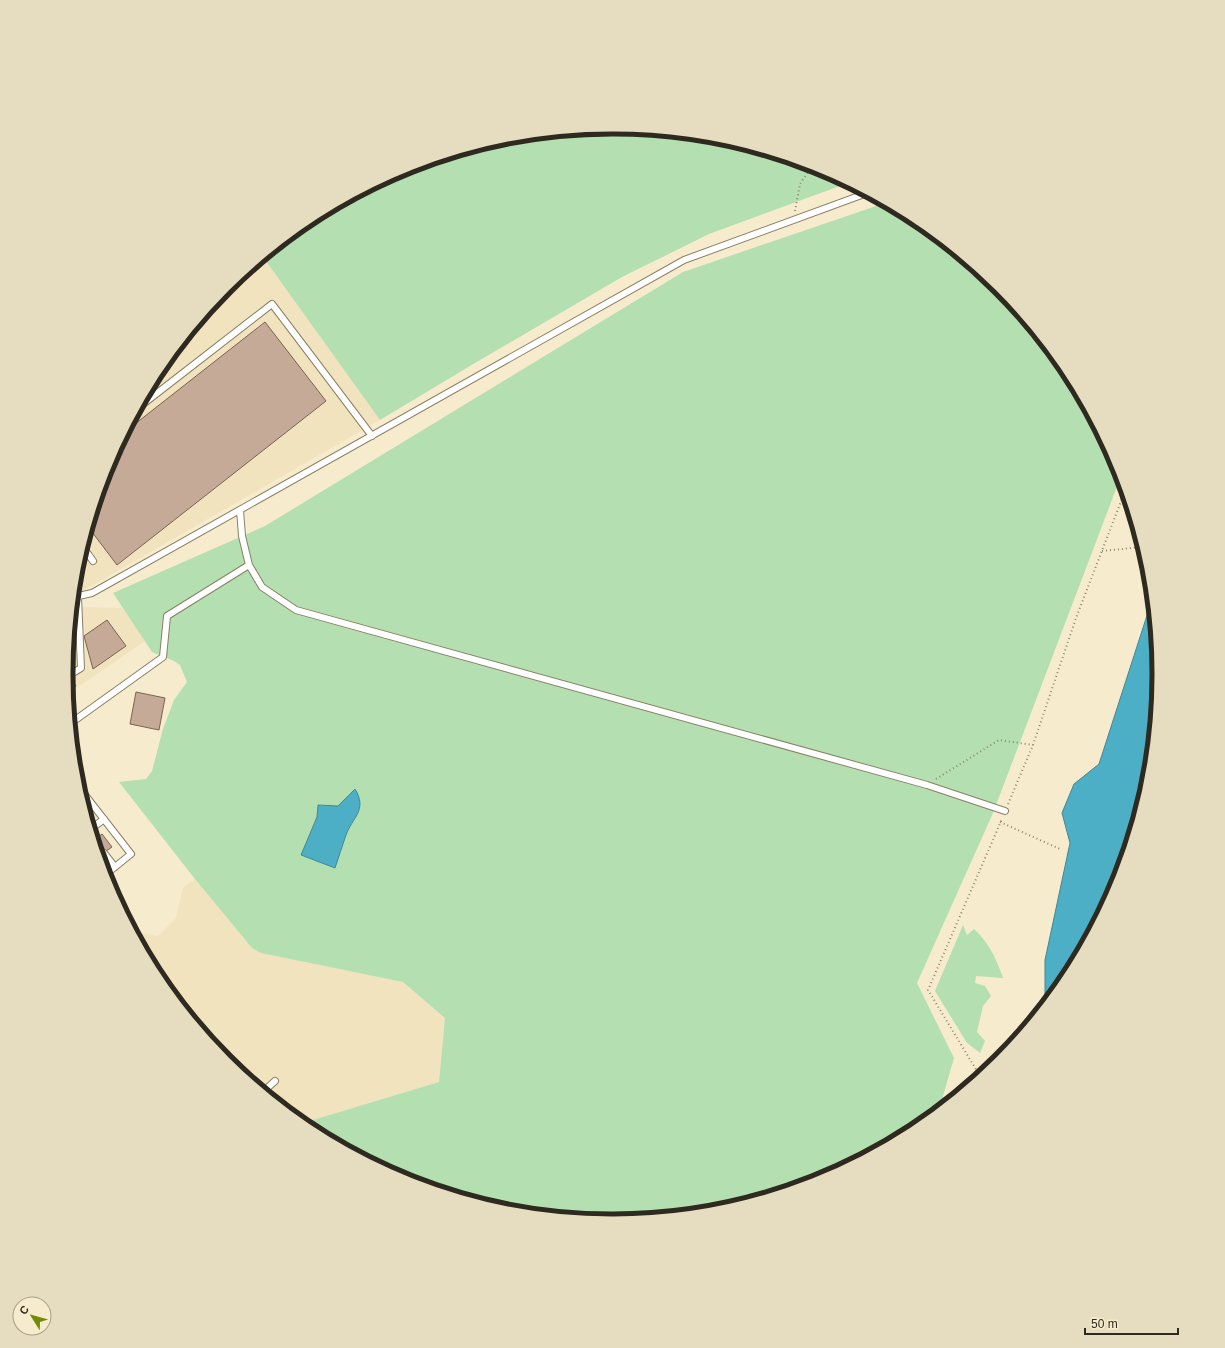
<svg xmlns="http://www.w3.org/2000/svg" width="1225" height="1348" font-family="Arial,sans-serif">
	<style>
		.built { fill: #f0e3bd }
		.green { fill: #b3dfb1; fill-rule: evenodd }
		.water { fill: #4cafc6; stroke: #438794 }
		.building { fill: #c6aa98; stroke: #7c6252 }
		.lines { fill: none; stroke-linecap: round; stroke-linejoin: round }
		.lane-casing { stroke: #8a8065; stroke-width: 8 }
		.path { stroke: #908874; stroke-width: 2; stroke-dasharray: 1 3; stroke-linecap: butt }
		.lane { stroke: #fff; stroke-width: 6 }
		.rim { fill: none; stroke: #2e2a1f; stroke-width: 5 }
	</style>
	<rect width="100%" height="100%" fill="#f6ebcd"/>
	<!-- built -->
	<path class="built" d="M263,257L380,420L79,593L75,587L77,567L108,465L158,370L226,287Z
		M73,607L123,608L145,641L68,694L66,674Z
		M195,879L252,948L261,953L403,982L445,1018L439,1082L303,1123L226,1060L158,977L134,932L158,936L176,918L183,888Z"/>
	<!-- green -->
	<path class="green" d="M613,128L719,138L822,169L848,183L709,234L622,277L475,363L380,420L263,257L309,219L404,169L506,138Z
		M885,203L916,220L999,288L1067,371L1117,465L1121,476L993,813L917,983L954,1058L943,1096L942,1107L916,1129L821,1179L719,1210L612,1220L506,1210L403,1179L309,1128L303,1123L439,1082L445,1018L403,982L261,953L252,948L195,879L119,782L146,779L152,771L163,729L174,700L187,682L180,665L174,661L152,652L113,593L265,526L683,272ZM354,790L356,818L346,833L335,868L302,855L317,817L318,805L338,806Z
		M963,925L967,935L974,929C989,943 996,958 1003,978L976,976L975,983L985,986L991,996L983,1006L977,1032L985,1041L980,1053L967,1043L935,991Z"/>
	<!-- water -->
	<path class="water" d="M1152,600L1159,674L1148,781L1117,883L1067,978L1045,1004V960L1070,843L1062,813L1074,784L1099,764Z
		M355,789C368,810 352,818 346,835C342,846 339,857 335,868L301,855L317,817L318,805L338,806Z"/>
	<!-- building -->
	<path class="building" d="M265,322L326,401L117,565L89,528L108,465L126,431Z
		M107,620L126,646L93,669L84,636Z
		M71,679L76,686L68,691L67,682Z
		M136,692L165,698L159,730L130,724Z
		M102,834L112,847L99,856L94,840Z"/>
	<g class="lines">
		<defs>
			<path id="lane" d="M138,408L272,304L372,436
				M240,510L242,536L249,565L262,587L296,610L927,785L1005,811
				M83,547L93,561
				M74,597L92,593L684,260L867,193
				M66,677L81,668L78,597
				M71,723L163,657L167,616L249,565
				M78,786L131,854L105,875
				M91,829L104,819
				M104,853L115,867
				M264,1091L275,1081"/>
		</defs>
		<!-- lane casing -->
		<use href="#lane" class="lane-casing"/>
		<!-- path -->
		<path class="path" d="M795,211L800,184L812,166
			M1102,551L1142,547
			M936,779L999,740L1033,745
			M1008,804L1033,745L1076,618L1125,491
			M1000,822L1060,849
			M980,1076L928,990L1002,819"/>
		<!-- lane -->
		<use href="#lane" class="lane"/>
	</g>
	<!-- crop -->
	<path d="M0 0H1225V1348H0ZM612 134H613A539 539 0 0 1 1152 673V675A539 539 0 0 1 613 1214H612A539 539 0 0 1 73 675V673A539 539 0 0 1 612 134Z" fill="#e6dcbf" fill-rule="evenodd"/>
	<path class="rim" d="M612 134H613A539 539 0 0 1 1152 673V675A539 539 0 0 1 613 1214H612A539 539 0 0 1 73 675V673A539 539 0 0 1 612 134Z"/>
	<!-- north arrow -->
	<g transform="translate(32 1316) rotate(307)"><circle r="19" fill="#f6ebcd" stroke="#a69e87"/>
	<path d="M0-3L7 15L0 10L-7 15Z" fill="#718c04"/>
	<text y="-6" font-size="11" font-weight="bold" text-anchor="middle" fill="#2e2a1f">С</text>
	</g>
	<!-- scale -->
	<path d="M1085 1328v6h93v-6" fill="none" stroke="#2e2a1f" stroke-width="2"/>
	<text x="1091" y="1328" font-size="12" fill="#2e2a1f" stroke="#f6ebcd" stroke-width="3" paint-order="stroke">50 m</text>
</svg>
